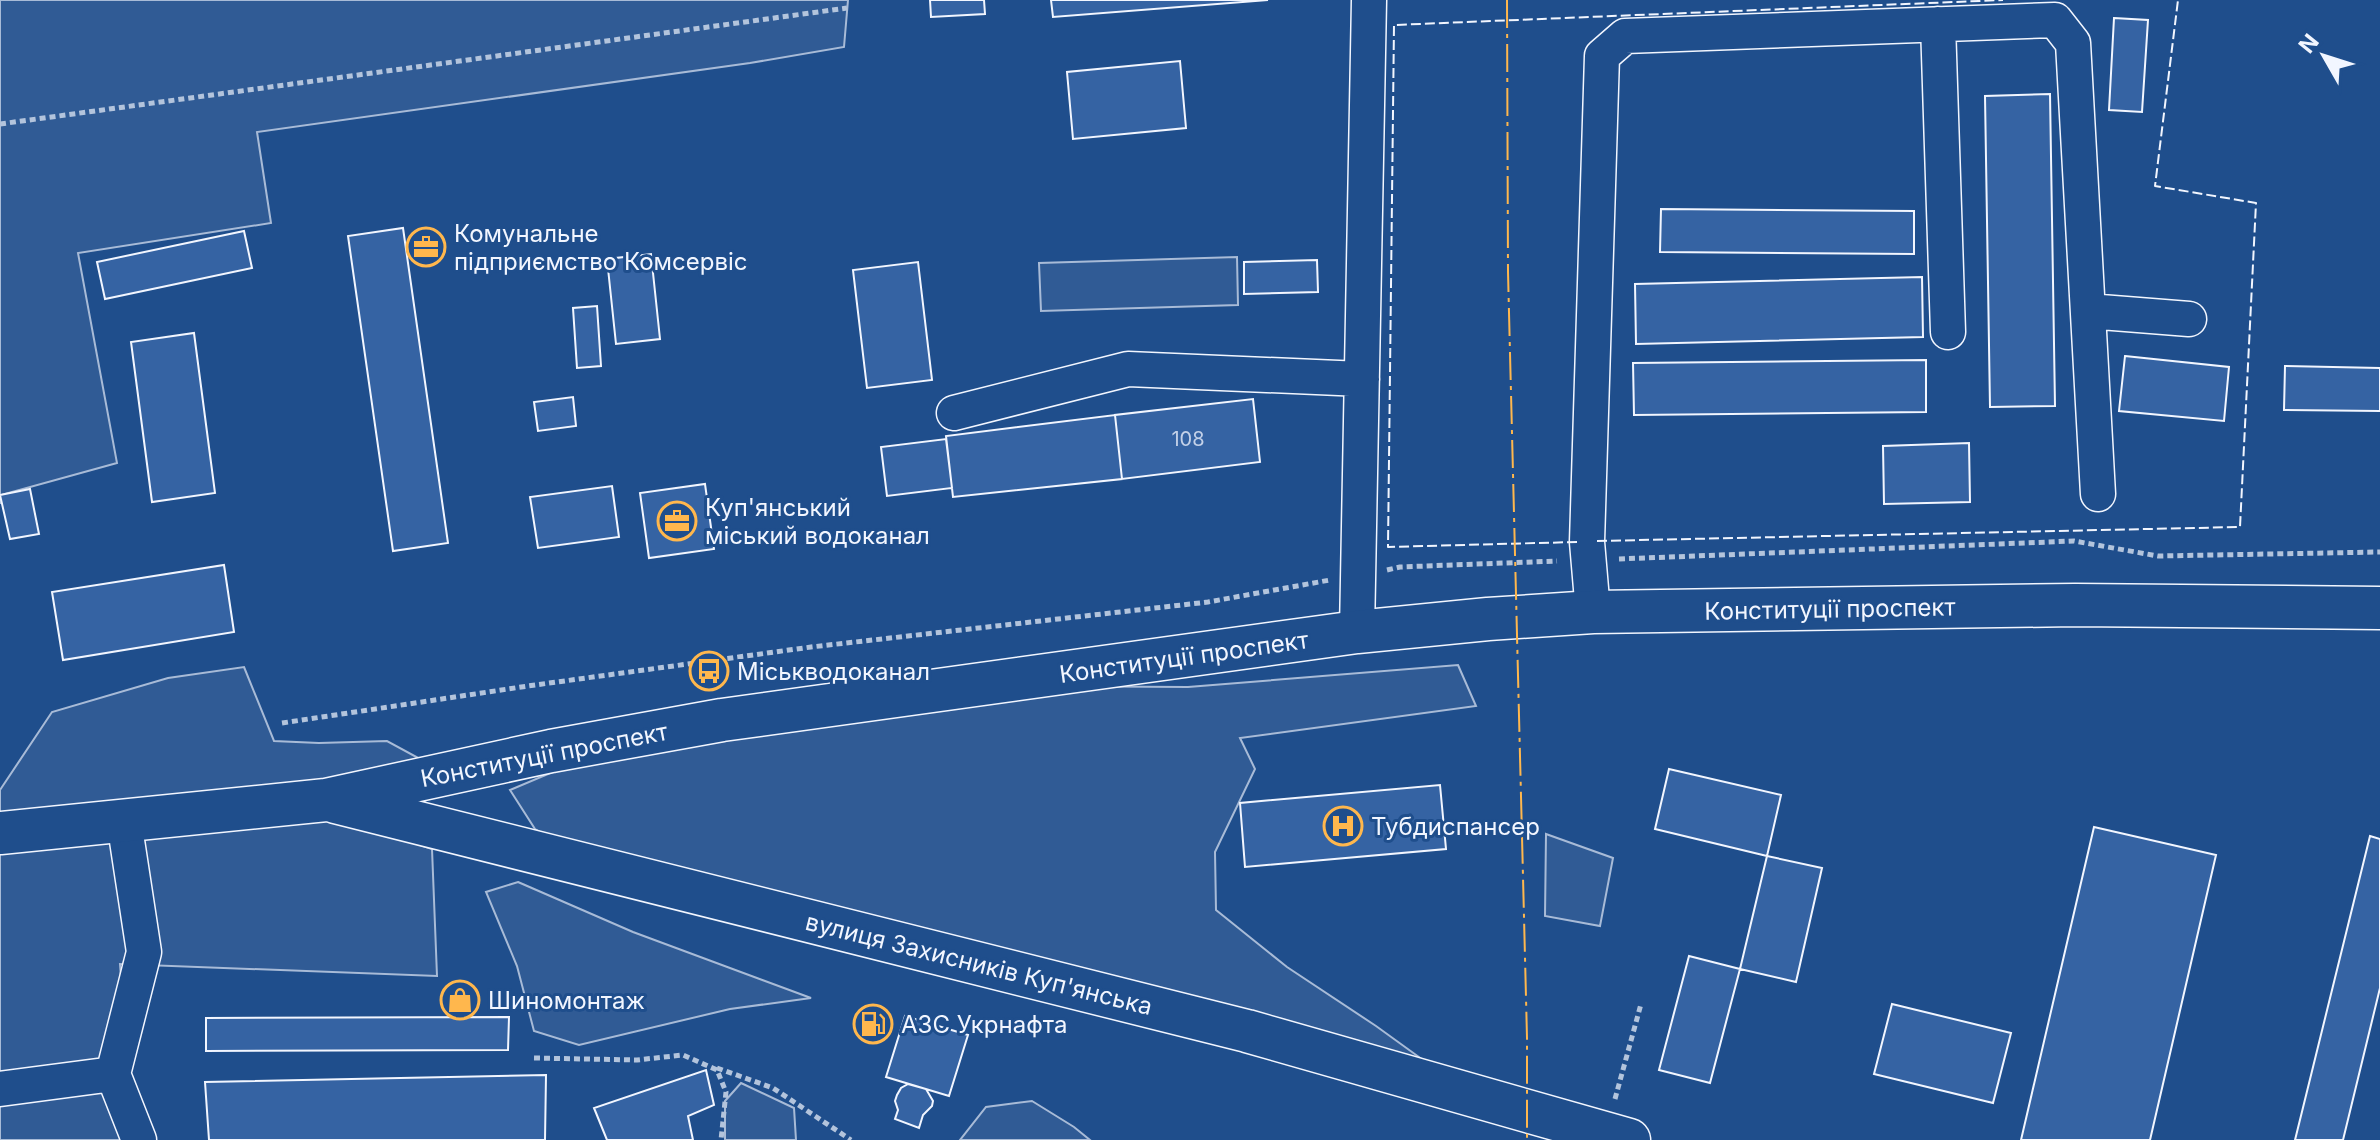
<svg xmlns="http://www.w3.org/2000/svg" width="2380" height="1140" font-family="Inter,sans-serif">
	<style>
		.built { fill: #305b95; stroke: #a8bbd7; stroke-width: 2 }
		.building { fill: #3563a3; stroke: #f2f6ff; stroke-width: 2 }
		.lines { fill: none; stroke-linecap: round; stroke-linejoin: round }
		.minor-casing { stroke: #f2f6ff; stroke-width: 37 }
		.major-casing { stroke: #f2f6ff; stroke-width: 45 }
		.path { stroke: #b3c4dc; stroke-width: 5; stroke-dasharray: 6 4; stroke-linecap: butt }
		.minor { stroke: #1f4e8c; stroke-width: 34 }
		.major { stroke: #1f4e8c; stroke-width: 42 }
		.fence { stroke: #f2f6ff; stroke-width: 2; stroke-dasharray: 10 4; stroke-linecap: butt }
		.power { stroke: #ffb74d; stroke-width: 2; stroke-dasharray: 28 6 4 6; stroke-linecap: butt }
		.labels { text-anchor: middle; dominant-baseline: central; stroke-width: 6; stroke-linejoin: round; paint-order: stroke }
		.number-label { font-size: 20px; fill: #c3d1e8 }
		.poi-label { font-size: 24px; fill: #f2f6ff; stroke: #1f4e8c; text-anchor: start }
		.street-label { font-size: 24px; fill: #f2f6ff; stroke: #1f4e8c }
	</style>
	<rect width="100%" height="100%" fill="#1f4e8c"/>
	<!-- built -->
	<path class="built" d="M0,0H848L844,47L750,63L257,132L271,223L78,253L117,463L1,495L0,504Z
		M1237,257L1238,305L1041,311L1039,263Z
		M1458,665L1476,706L1240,738L1255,769L1215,852L1216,910L1287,967L1376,1026L1441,1073L578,854L535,829L510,790L586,758L1021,686L1188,687Z
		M244,667L274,741L319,743L387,741L422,760L353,823L432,849L437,976L120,964L133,1140H0V790L52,712L168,678Z
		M1546,834L1613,858L1600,926L1545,916Z
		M518,882L633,932L811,998L730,1009L579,1045L534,1031L517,966L486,892Z
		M741,1083L794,1108L796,1140H725V1101Z
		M1032,1101L1074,1127L1090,1140H960L986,1107Z"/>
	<!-- building -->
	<path class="building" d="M930,0H984L985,14L931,17Z
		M1051,0H1268L1053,17Z
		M2114,18L2148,20L2142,112L2109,110Z
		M1180,61L1186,128L1073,139L1067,72Z
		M2050,94L2055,406L1990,407L1985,96Z
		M1661,209L1914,211V254L1660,252Z
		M403,228L448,543L393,551L348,236Z
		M244,231L252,268L105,299L97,262Z
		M651,254L660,339L616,344L607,259Z
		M1317,260L1318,292L1244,294V262Z
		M918,262L932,380L867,388L853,270Z
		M1922,277L1923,337L1636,344L1635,284Z
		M597,306L601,366L577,368L573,308Z
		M194,333L215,493L152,502L131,342Z
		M2125,356L2229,367L2224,421L2119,411Z
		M1926,360V412L1634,415L1633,363Z
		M2285,366L2380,368V411L2284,410Z
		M573,397L576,426L538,431L534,402Z
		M1253,399L1260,462L1122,479L1115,415Z
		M1115,415L1122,479L953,497L946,436Z
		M946,439L952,488L887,496L881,447Z
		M1969,443L1970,502L1884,504L1883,446Z
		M705,484L714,549L649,558L640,493Z
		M612,486L619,537L538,548L530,497Z
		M30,489L39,534L10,539L0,495Z
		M224,565L234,632L63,660L52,592Z
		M1669,769L1781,795L1767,856L1655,829Z
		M1440,785L1446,849L1245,867L1240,803Z
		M2094,827L2216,855L2150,1140H2021Z
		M2370,836L2380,839V988L2343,1140H2295Z
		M1767,856L1822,868L1796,982L1740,969Z
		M1689,956L1740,969L1710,1083L1659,1070Z
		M1892,1004L2011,1033L1993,1103L1874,1074Z
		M905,1016L968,1035L949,1096L886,1077Z
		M509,1017L508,1050L206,1051V1018Z
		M706,1070L714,1105L688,1116L693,1140H607L594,1108Z
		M546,1075L545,1140H209L205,1082Z
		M908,1084L926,1089L933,1101L932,1106L923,1115L919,1128L895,1119L898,1110L895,1101L897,1095L901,1088Z"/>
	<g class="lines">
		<defs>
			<path id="minor" d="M1938,24L1948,332
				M2088,311L2189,319
				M954,413L1128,369L1362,379
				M1593,612L1587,542L1602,56L1625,36L2055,20L2073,43L2098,494
				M1357,632L1369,0
				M124,821L144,952L113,1074L139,1140
				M0,1089L113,1074"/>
			<path id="major" d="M335,802L1247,1031L1629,1140
				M0,833L326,800L551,751L722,720L1357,632L1488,619L1593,612L2075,605L2380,608"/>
		</defs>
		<!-- minor casing -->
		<use href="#minor" class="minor-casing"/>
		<!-- major casing -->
		<use href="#major" class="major-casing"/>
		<!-- path -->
		<path class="path" d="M0,124L847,8
			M1619,559L2074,541L2158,556L2380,552
			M1387,570L1400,567L1557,561
			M282,723L528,686L811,647L1208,602L1330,580
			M534,1058L637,1060L683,1055L717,1070L726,1092L721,1140
			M717,1068L773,1088L851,1140
			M1615,1099L1641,1004"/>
		<!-- minor -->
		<use href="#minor" class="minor"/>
		<!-- major -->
		<use href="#major" class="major"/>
		<!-- fence -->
		<path class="fence" d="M1597,541L2240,527L2256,203L2155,186L2178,0
			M1577,542L1388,547L1394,25L2003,0"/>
		<!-- power -->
		<path class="power" d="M1507,0L1508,272L1527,1038V1140"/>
	</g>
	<!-- icons -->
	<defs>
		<symbol id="office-ring" viewBox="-11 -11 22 22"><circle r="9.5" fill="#1f4e8c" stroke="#ffb74d" stroke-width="1.5"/><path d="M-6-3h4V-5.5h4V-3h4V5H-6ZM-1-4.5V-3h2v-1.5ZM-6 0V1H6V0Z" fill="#ffb74d"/></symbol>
		<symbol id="bus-ring" viewBox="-11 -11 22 22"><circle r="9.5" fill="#1f4e8c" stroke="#ffb74d" stroke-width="1.5"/><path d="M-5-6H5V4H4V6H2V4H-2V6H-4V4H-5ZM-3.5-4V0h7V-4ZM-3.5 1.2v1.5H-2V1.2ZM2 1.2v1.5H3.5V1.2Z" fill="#ffb74d"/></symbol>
		<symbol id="hospital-ring" viewBox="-11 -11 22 22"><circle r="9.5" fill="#1f4e8c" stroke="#ffb74d" stroke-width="1.5"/><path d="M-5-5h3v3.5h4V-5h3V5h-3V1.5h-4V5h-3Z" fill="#ffb74d"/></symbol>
		<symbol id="shop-ring" viewBox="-11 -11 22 22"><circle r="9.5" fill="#1f4e8c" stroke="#ffb74d" stroke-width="1.5"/><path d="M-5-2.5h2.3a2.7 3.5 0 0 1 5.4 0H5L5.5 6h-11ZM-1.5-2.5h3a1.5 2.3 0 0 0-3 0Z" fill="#ffb74d"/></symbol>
		<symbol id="fuel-ring" viewBox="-11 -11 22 22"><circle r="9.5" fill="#1f4e8c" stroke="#ffb74d" stroke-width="1.5"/><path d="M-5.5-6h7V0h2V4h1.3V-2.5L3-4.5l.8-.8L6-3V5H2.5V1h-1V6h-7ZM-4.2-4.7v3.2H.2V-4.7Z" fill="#ffb74d"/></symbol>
	</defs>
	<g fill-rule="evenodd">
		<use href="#office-ring" x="404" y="225" width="44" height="44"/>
		<use href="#office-ring" x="655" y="499" width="44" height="44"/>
		<use href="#bus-ring" x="687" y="649" width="44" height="44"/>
		<use href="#hospital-ring" x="1321" y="804" width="44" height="44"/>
		<use href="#shop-ring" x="438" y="978" width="44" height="44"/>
		<use href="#fuel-ring" x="851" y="1002" width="44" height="44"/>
	</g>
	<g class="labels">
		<!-- number labels -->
		<g class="number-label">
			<text x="1188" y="439">108</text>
		</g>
		<!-- poi labels -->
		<g class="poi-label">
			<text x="454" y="233">Комунальне<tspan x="454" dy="28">пiдприємство Комсервiс</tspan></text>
			<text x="705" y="507">Куп'янський<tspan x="705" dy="28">міський водоканал</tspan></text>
			<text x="737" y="671">Міськводоканал</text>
			<text x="1371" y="826">Тубдиспансер</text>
			<text x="488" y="1000">Шиномонтаж</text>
			<text x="901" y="1024">АЗС Укрнафта</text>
		</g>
		<!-- street labels -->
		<g class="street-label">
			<text transform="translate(1830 609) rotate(-1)">Конституції проспект</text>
			<text transform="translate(1184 657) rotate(-8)">Конституції проспект</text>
			<text transform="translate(544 755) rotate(-11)">Конституції проспект</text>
			<text transform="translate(979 964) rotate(14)">вулиця Захисників Куп'янська</text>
		</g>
	</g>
	<!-- north arrow -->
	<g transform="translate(2324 56) rotate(309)" stroke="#1f4e8c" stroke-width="6" paint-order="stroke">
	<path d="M0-6L14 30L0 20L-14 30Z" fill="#f2f6ff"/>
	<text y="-12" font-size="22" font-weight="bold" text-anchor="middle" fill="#f2f6ff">N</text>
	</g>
</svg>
